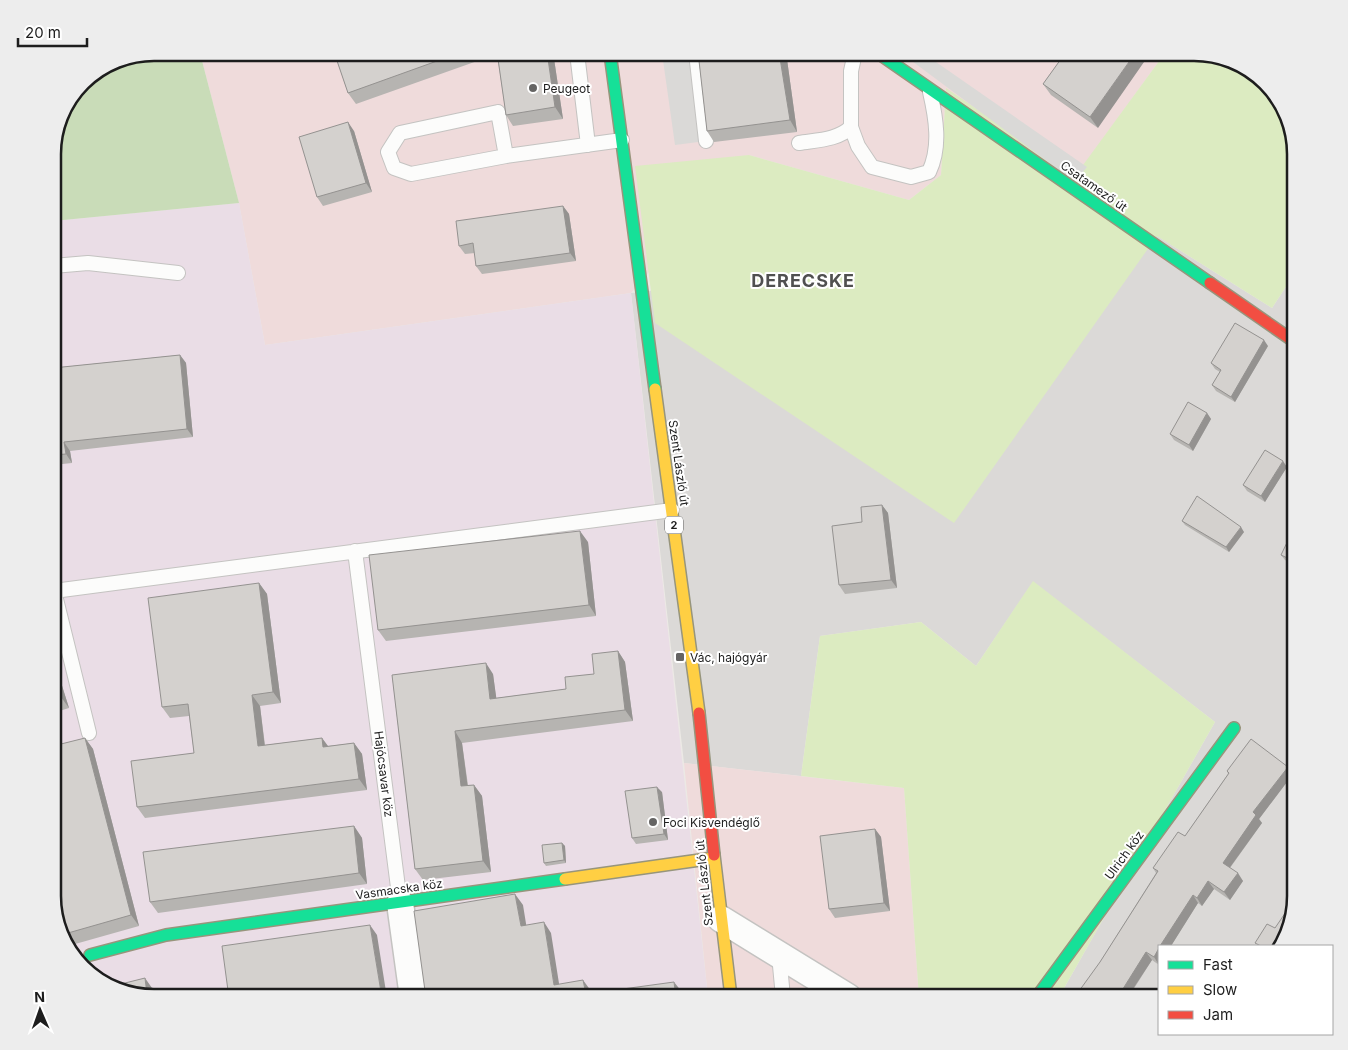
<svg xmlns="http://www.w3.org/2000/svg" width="1348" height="1050" font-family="Inter,sans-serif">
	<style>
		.residential { fill: #dbd9d7 }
		.commercial { fill: #efdbdb }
		.industrial { fill: #eadde6 }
		.grass { fill: #dcebc1 }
		.forest { fill: #c9dcb8 }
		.parking { fill: #dad9d7 }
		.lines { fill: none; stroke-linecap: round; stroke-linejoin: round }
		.lane-casing { stroke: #c4c3c1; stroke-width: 16 }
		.street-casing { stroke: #c4c3c1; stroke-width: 29 }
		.fast-casing { stroke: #97957c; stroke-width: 14 }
		.slow-casing { stroke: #97957c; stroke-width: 14 }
		.jam-casing { stroke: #97957c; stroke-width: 14 }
		.lane { stroke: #fcfcfb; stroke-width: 14 }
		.street { stroke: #fcfcfb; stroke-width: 26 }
		.fast { stroke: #16e098; stroke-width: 11 }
		.slow { stroke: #ffcf43; stroke-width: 11 }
		.jam { stroke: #f24e42; stroke-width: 11 }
		.wall { fill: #b6b4b1 }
		.shaded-wall { fill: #949290 }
		.building { fill: #d4d1ce; stroke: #949290 }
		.poi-dot { fill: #656463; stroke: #fff; stroke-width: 2 }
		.labels { text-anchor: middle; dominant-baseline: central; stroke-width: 4; stroke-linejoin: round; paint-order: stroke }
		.shield { fill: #fff; stroke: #616161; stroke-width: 1 }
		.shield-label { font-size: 11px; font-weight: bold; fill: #1d1d1d }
		.poi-label { font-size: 12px; fill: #1d1d1d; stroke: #fff; text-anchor: start }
		.street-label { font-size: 12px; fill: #1d1d1d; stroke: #fff }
		.district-label { font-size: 18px; font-weight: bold; letter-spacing: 1px; fill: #505050; stroke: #fff }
		.rim { fill: none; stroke: #1d1d1d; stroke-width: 2.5 }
	</style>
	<rect width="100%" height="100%" fill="#ece9e5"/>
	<!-- residential -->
	<path class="residential" d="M1157,236L1272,308L1295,273V896L1278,946H1159V997H1059L1215,722L1033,582L976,666L921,622L820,636L801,776L684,763L631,293Z"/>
	<!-- commercial -->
	<path class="commercial" d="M200,53H1165L1075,177L946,89L941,175L909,200L749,155L631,293L265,345L239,203Z
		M684,763L904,788L919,997H708Z"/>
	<!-- industrial -->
	<path class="industrial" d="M239,203L265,345L631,293L708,997H154L92,976L63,941L53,902V221Z"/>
	<!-- grass -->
	<path class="grass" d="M1165,53H1194L1256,74L1285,109L1295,154V273L1272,308L1157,236L954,523L655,323L635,166L749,155L909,200L941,175L946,88L1075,176Z
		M1033,581L1215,722L1059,997H919L904,788L801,776L820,636L921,622L976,666Z"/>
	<!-- forest -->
	<path class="forest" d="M154,53H200L239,203L53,221V147L63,109L87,78L115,60Z"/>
	<!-- parking -->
	<path class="parking" d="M662,53H696L706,141L675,145Z
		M901,53H923L1087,167L1075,182Z"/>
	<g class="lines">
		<defs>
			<path id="lane" d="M577,53L588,145
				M696,53L706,141
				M851,127L858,146L872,167L911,177L929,172C941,147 936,118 930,92
				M799,143C817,140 838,140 851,127V71L855,53
				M506,156L498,112L400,133L388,152L394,168L411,174L506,156L622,140
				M53,266L88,263L178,273
				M355,551L400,903
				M53,587L89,733
				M54,591L672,510
				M779,955L783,997"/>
			<path id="street" d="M400,903L413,997
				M721,919L848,997"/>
			<path id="fast" d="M610,53L655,389
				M878,53L1210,283
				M90,955L166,935L565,879
				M1037,997L1234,728"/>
			<path id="slow" d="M655,389L699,713
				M714,855L731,997
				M565,879L714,858"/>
			<path id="jam" d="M1210,283L1295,342
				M699,713L714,855"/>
		</defs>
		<!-- lane casing -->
		<use href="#lane" class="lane-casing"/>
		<!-- street casing -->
		<use href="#street" class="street-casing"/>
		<!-- fast casing -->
		<use href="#fast" class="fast-casing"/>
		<!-- slow casing -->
		<use href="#slow" class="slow-casing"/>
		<!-- jam casing -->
		<use href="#jam" class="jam-casing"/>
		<!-- lane -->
		<use href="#lane" class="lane"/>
		<!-- street -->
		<use href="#street" class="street"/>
		<!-- fast -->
		<use href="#fast" class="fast"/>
		<!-- slow -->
		<use href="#slow" class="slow"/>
		<!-- jam -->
		<use href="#jam" class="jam"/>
	</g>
	<!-- wall -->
	<path class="wall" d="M334,52H553L563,119L513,126L506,115L497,54L356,104L348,93Z
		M698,52H786L797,132L714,142L707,131Z
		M1066,52L1098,128L1051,95L1043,84Z
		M354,131L372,192L323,206L317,197Z
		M563,206L569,214L576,261L482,274L476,266L475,253L465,254L459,246Z
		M1268,346L1235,402L1216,391L1212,385L1220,372L1215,369L1211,363Z
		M180,355L186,363L193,437L70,451L72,463L53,465V368Z
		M1207,413L1211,419L1193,451L1174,440L1170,434Z
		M1287,467L1265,502L1247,491L1243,485Z
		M882,505L888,513L897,588L845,594L839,585L862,522Z
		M1182,521L1244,532L1229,552L1185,525Z
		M1296,531V566L1285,560L1281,555Z
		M588,542L596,616L386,641L378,630Z
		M259,583L267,594L281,703L260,706L265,745L322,738L328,746L354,743L362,754L367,790L145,818L137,807L194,753L189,716L170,718L162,707Z
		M618,651L625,662L633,721L462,743L468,785H474L482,796L491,872L423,880L415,869L392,675L493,674L496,698L566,689L594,674Z
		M53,657L69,708L53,713Z
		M85,738L93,749L139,926L68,946L62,937L53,902Z
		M1227,771L1293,774L1259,819L1262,823L1230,868L1243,881L1230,900L1214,889L1202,906L1198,903L1159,965L1152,960L1128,998L1100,962L1156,873L1153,868L1185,836L1228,774Z
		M662,792L668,840L636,844L632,838Z
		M354,826L362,838L367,884L158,913L150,902Z
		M875,829L881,837L890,911L835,918L829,909Z
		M562,843L565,846L566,863L546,866L544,863Z"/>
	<!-- shaded-wall -->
	<path class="shaded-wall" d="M547,52H553L563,119L555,107Z
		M779,52H786L797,132L790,120Z
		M1136,52H1151L1098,128L1090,117Z
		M348,122L354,131L372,192L366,183Z
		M563,206L569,214L576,261L570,253Z
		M1264,340L1268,346L1235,402L1231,397Z
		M180,355L186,363L193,437L187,429Z
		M1207,413L1211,419L1193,451L1189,445Z
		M64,442L70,451L72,463L66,454Z
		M1283,461L1287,467L1265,502L1261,496Z
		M882,505L888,513L897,588L891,580Z
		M1241,527L1244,532L1229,552L1226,547Z
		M580,531L588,542L596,616L589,605Z
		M259,583L267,594L281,703L273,692Z
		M618,651L625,662L633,721L625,710Z
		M53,657L69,708L61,697L53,671Z
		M486,663L493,674L498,710L490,699Z
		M252,695L260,706L266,757L258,746Z
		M455,731L462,743L469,797L461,786Z
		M85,738L93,749L139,926L131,915Z
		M322,738L330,749L323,747Z
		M354,743L362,754L367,790L359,779Z
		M1288,767L1293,774L1259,819L1262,823L1228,870L1223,863L1253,812Z
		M474,785L482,796L491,872L483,861Z
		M657,787L662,792L668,840L664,834Z
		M354,826L362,838L367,884L359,873Z
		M875,829L881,837L890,911L884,903Z
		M562,843L565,846L566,863L564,860Z
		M1238,873L1243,881L1230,900L1224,892Z
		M1208,881L1214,889L1202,906L1197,898Z
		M515,894L523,905L528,936L521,926Z
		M1193,895L1198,903L1171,946H1160Z
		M544,922L551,933L561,996L554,985Z
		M370,925L377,935L387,998H382Z
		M1159,948V965L1154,957Z
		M1146,952L1152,960L1127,998L1121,992Z
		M145,978L152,988L153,997L147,995Z
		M583,980L591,991L592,998L586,994Z
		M674,982L682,992V998H676Z
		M180,991L185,998H181Z"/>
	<!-- building -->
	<path class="building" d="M334,52H462L348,93Z
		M497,52H547L555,107L506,115Z
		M698,52H779L790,120L707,131Z
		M1066,52H1136L1090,117L1043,84Z
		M348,122L366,183L317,197L299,137Z
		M563,206L570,253L476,266L473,243L459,246L456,221Z
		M1235,323L1264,340L1231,397L1212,385L1221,370L1211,363Z
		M180,355L187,429L64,442L66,454L53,455V368Z
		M1188,402L1207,413L1189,445L1170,434Z
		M1265,450L1283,461L1261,496L1243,485Z
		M1197,496L1241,527L1226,547L1182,521Z
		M882,505L891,580L839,585L832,526L862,522L861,507Z
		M1293,530L1296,531V562L1281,555Z
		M580,531L589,605L378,630L369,555Z
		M259,583L273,692L252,695L258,746L322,738L323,747L354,743L359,779L137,807L131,761L194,753L188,704L162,707L148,598Z
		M618,651L625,710L455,731L461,786L474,785L483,861L415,869L392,675L486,663L490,699L566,689L565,677L594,674L592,654Z
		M53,671L61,697L53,699Z
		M85,738L131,915L61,935L53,902V746Z
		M1251,739L1288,767L1253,812L1256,815L1223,863L1238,873L1224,892L1208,881L1197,898L1193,895L1160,946H1159V948L1154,957L1146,952L1121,992L1128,998H1074L1100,962L1158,871L1153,868L1178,832L1185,836L1229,773L1227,771Z
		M657,787L664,834L632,838L625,791Z
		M354,826L359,873L150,902L143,852Z
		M875,829L884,903L829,909L820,836Z
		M562,843L564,860L544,863L542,845Z
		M515,894L521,926L544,922L554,985L583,980L586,994L674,982L676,998H426L414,911Z
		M1292,903H1293L1278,946H1261L1255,943L1267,924L1275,928Z
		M370,925L382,998H229L222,946Z
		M145,978L147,995L117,985Z
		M180,991L181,998H154L149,996Z"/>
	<!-- markers -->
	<g class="poi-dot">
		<circle cx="533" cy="88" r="5"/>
		<rect x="675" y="652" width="10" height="10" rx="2.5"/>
		<circle cx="653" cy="822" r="5"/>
	</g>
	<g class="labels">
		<!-- shield labels -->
		<rect class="shield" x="665" y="516.5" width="18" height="17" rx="4"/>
		<g class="shield-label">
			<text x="674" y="525">2</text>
		</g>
		<!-- poi labels -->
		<g class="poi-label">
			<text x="543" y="88">Peugeot</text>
			<text x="690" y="657">Vác, hajógyár</text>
			<text x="663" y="822">Foci Kisvendéglő</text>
		</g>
		<!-- street labels -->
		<g class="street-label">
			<text transform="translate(1094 186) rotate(35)">Csatamező út</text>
			<text transform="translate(679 463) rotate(82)">Szent László út</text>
			<text transform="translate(384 774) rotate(83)">Hajócsavar köz</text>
			<text transform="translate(1124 855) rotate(-54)">Ulrich köz</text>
			<text transform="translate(704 883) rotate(-96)">Szent László út</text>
			<text transform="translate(399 889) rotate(-8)">Vasmacska köz</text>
		</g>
		<!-- district labels -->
		<g class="district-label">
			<text x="803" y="280">DERECSKE</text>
		</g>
	</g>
	<!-- crop -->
	<path d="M0 0H1348V1050H0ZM154 61H1194A93 93 0 0 1 1287 154V896A93 93 0 0 1 1194 989H154A93 93 0 0 1 61 896V154A93 93 0 0 1 154 61Z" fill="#ededed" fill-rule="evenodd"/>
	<path class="rim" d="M154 61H1194A93 93 0 0 1 1287 154V896A93 93 0 0 1 1194 989H154A93 93 0 0 1 61 896V154A93 93 0 0 1 154 61Z"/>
	<!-- legend -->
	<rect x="1158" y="945" width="175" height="90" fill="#ffffff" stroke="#a5a5a5"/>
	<rect x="1168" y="961" width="25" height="8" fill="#16e098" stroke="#a5a5a5"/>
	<text x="1203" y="970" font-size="15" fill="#1d1d1d">Fast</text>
	<rect x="1168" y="986" width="25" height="8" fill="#ffcf43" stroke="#a5a5a5"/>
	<text x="1203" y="995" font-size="15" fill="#1d1d1d">Slow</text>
	<rect x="1168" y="1011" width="25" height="8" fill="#f24e42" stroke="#a5a5a5"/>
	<text x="1203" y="1020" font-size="15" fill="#1d1d1d">Jam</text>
	<!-- north arrow -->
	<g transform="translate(40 1010) rotate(358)" stroke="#ffffff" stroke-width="4" paint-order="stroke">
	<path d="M0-4L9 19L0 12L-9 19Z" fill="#1d1d1d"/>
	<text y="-8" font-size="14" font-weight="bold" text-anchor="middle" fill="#1d1d1d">N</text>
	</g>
	<!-- scale -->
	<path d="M18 38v8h69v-8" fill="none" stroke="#1d1d1d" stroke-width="2.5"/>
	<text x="25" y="38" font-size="15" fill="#1d1d1d" stroke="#ffffff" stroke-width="4" paint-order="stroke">20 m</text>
</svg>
